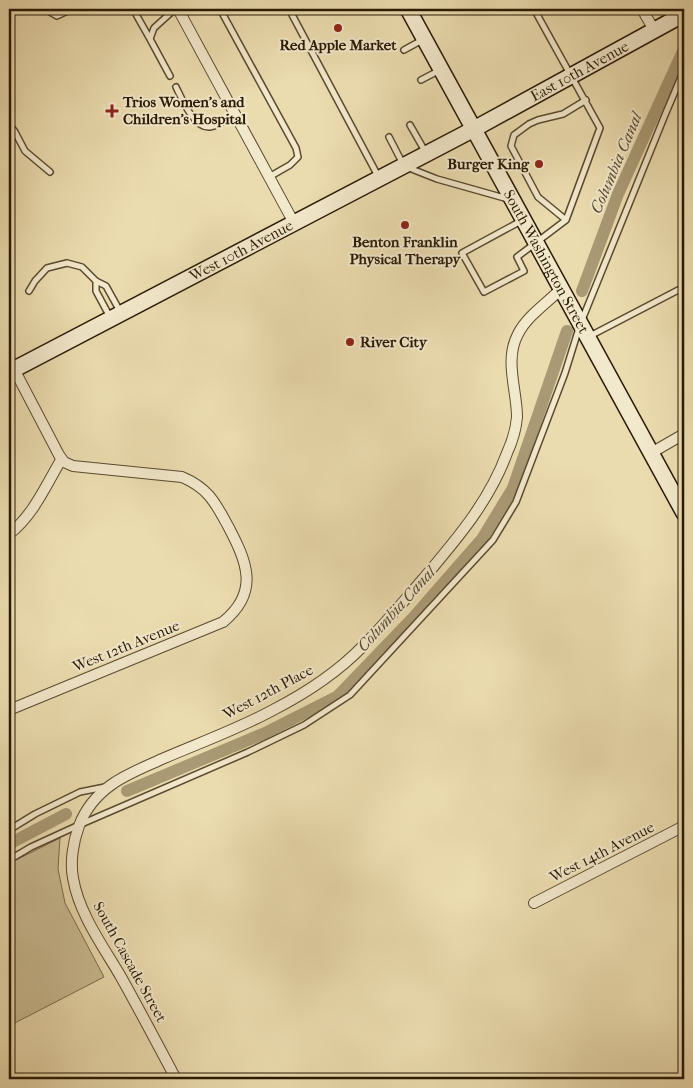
<svg xmlns="http://www.w3.org/2000/svg" width="693" height="1088" font-family="'IM FELL French Canon',serif">
	<style>
		.green { fill: #cabb92; stroke: #7a6a4b }
		.lines { fill: none; stroke-linecap: round; stroke-linejoin: round }
		.canal { stroke: #a99a75; stroke-width: 12 }
		.service-casing { stroke: #5a4a2f; stroke-width: 8 }
		.minor-casing { stroke: #5a4a2f; stroke-width: 12 }
		.secondary-casing { stroke: #291a04; stroke-width: 18 }
		.service { stroke: #f2e8cb; stroke-width: 5 }
		.minor { stroke: #f2e8cb; stroke-width: 10 }
		.secondary { stroke: #f2e8cb; stroke-width: 15 }
		.poi-dot { fill: #8f2418; stroke: #f2e8cb; stroke-width: 2 }
		.labels { text-anchor: middle; dominant-baseline: central; stroke-width: 4; stroke-linejoin: round; paint-order: stroke }
		.poi-label { font-size: 15px; font-weight: bold; fill: #291a04; stroke: #f2e8cb }
		.street-label { font-size: 15px; fill: #291a04; stroke: #f2e8cb }
		.water-label { font-size: 16px; font-style: italic; fill: #5c4d31; stroke: #f2e8cb }
	</style>
	<rect width="100%" height="100%" fill="#ebdcaf"/>
	<filter id="stains"><feTurbulence type="fractalNoise" baseFrequency=".004" numOctaves="4"/><feColorMatrix values="0 0 0 0 .2 0 0 0 0 .09 0 0 0 0 .02 0 0 0 .5 -.17"/></filter>
	<radialGradient id="worn" r=".72"><stop offset=".6" stop-color="#630" stop-opacity="0"/><stop offset="1" stop-color="#630" stop-opacity=".3"/></radialGradient>
	<!-- green -->
	<path class="green" d="M60,838L58,869L65,903L104,977L9,1026V865L14,861Z"/>
	<g class="lines">
		<!-- canal -->
		<path class="canal" d="M582,291L618,194L684,49
			M127,791L265,733L338,696L413,618L482,539L513,488L567,331
			M9,844L66,814"/>
		<defs>
			<path id="service" d="M133,9L150,39
				M220,9L296,148L298,157L290,165L269,177
				M289,9L378,176
				M50,12L57,16L72,9
				M404,50L424,39
				M170,76L150,39L154,28L175,9
				M421,80L440,70
				M176,87C182,99 194,129 210,127C218,126 228,119 235,115
				M9,124L15,132L25,151L50,172
				M410,125L426,153
				M389,137L404,166L437,179L508,199
				M566,220L538,197L511,146L514,135L529,124L538,120L563,114L586,100
				M521,221L462,253L484,292L524,271L517,257L566,220L600,128L534,9
				M96,281V291L110,317
				M29,291L35,281L47,268L67,263L82,267L96,281L106,286L121,313
				M582,320L665,115L684,70
				M588,337L684,287
				M9,830L35,814L80,792L105,787
				M9,860L31,847L79,825L248,752L304,725L350,695L493,540L516,502L565,373L579,328"/>
			<path id="minor" d="M178,9L294,223
				M642,9L654,30
				M651,453L684,434
				M9,534C33,516 46,485 61,460
				M9,710L223,622C260,592 247,562 228,526C215,502 208,488 182,477L73,466L64,462L59,455L14,369
				M534,903L684,826
				M176,1079C158,1045 140,1011 121,977C103,946 79,914 73,878C70,862 73,842 79,826C85,810 97,795 111,785C126,774 145,767 162,759C199,743 238,729 273,710C306,693 337,673 363,646C384,625 403,602 423,579C456,540 489,502 507,453C512,442 516,429 517,417C517,390 504,360 518,334C527,316 547,303 561,289"/>
			<g id="secondary">
				<path id="s1" d="M408,9L684,513"/>
				<path id="s2" d="M9,372L474,129L684,14"/>
			</g>
		</defs>
		<!-- service casing -->
		<use href="#service" class="service-casing"/>
		<!-- minor casing -->
		<use href="#minor" class="minor-casing"/>
		<!-- secondary casing -->
		<use href="#secondary" class="secondary-casing"/>
		<!-- service -->
		<use href="#service" class="service"/>
		<!-- minor -->
		<use href="#minor" class="minor"/>
		<!-- secondary -->
		<use href="#secondary" class="secondary"/>
	</g>
	<!-- markers -->
	<g class="poi-dot">
		<circle cx="338" cy="28" r="5"/>
		<path d="M109.5 103.5h5v5h5v5h-5v5h-5v-5h-5v-5h5z"/>
		<circle cx="539" cy="164" r="5"/>
		<circle cx="405" cy="225" r="5"/>
		<circle cx="350" cy="342" r="5"/>
	</g>
	<g class="labels">
		<!-- poi labels -->
		<g class="poi-label">
			<text x="338" y="45">Red Apple Market</text>
			<text x="123" y="102" text-anchor="start">Trios Women's and<tspan x="123" dy="17">Children's Hospital</tspan></text>
			<text x="529" y="164" text-anchor="end">Burger King</text>
			<text x="405" y="242">Benton Franklin<tspan x="405" dy="17">Physical Therapy</tspan></text>
			<text x="360" y="342" text-anchor="start">River City</text>
		</g>
		<!-- street labels -->
		<g class="street-label">
			<text stroke="none"><textPath href="#s2" startOffset="645">East 10th Avenue</textPath></text>
			<text stroke="none"><textPath href="#s2" startOffset="262">West 10th Avenue</textPath></text>
			<text stroke="none"><textPath href="#s1" startOffset="288">South Washington Street</textPath></text>
			<text transform="translate(126 646) rotate(-22)">West 12th Avenue</text>
			<text transform="translate(268 692) rotate(-28)">West 12th Place</text>
			<text transform="translate(602 852) rotate(-27)">West 14th Avenue</text>
			<text transform="translate(130 962) rotate(61)">South Cascade Street</text>
		</g>
		<!-- water labels -->
		<g class="water-label">
			<text transform="translate(616 163) rotate(-67)">Columbia Canal</text>
			<text transform="translate(396 609) rotate(-48)">Columbia Canal</text>
		</g>
	</g>
	<!-- margin -->
	<rect width="693" height="1088" fill="none" stroke="#ebdcaf" stroke-width="30"/>
	<rect x="10" y="10" width="673" height="1068" fill="none" stroke="#291a04" stroke-width="2.5"/>
	<rect x="15" y="15" width="663" height="1058" fill="none" stroke="#291a04"/>
	<rect width="100%" height="100%" filter="url(#stains)"/>
	<rect width="100%" height="100%" fill="url(#worn)"/>
</svg>
